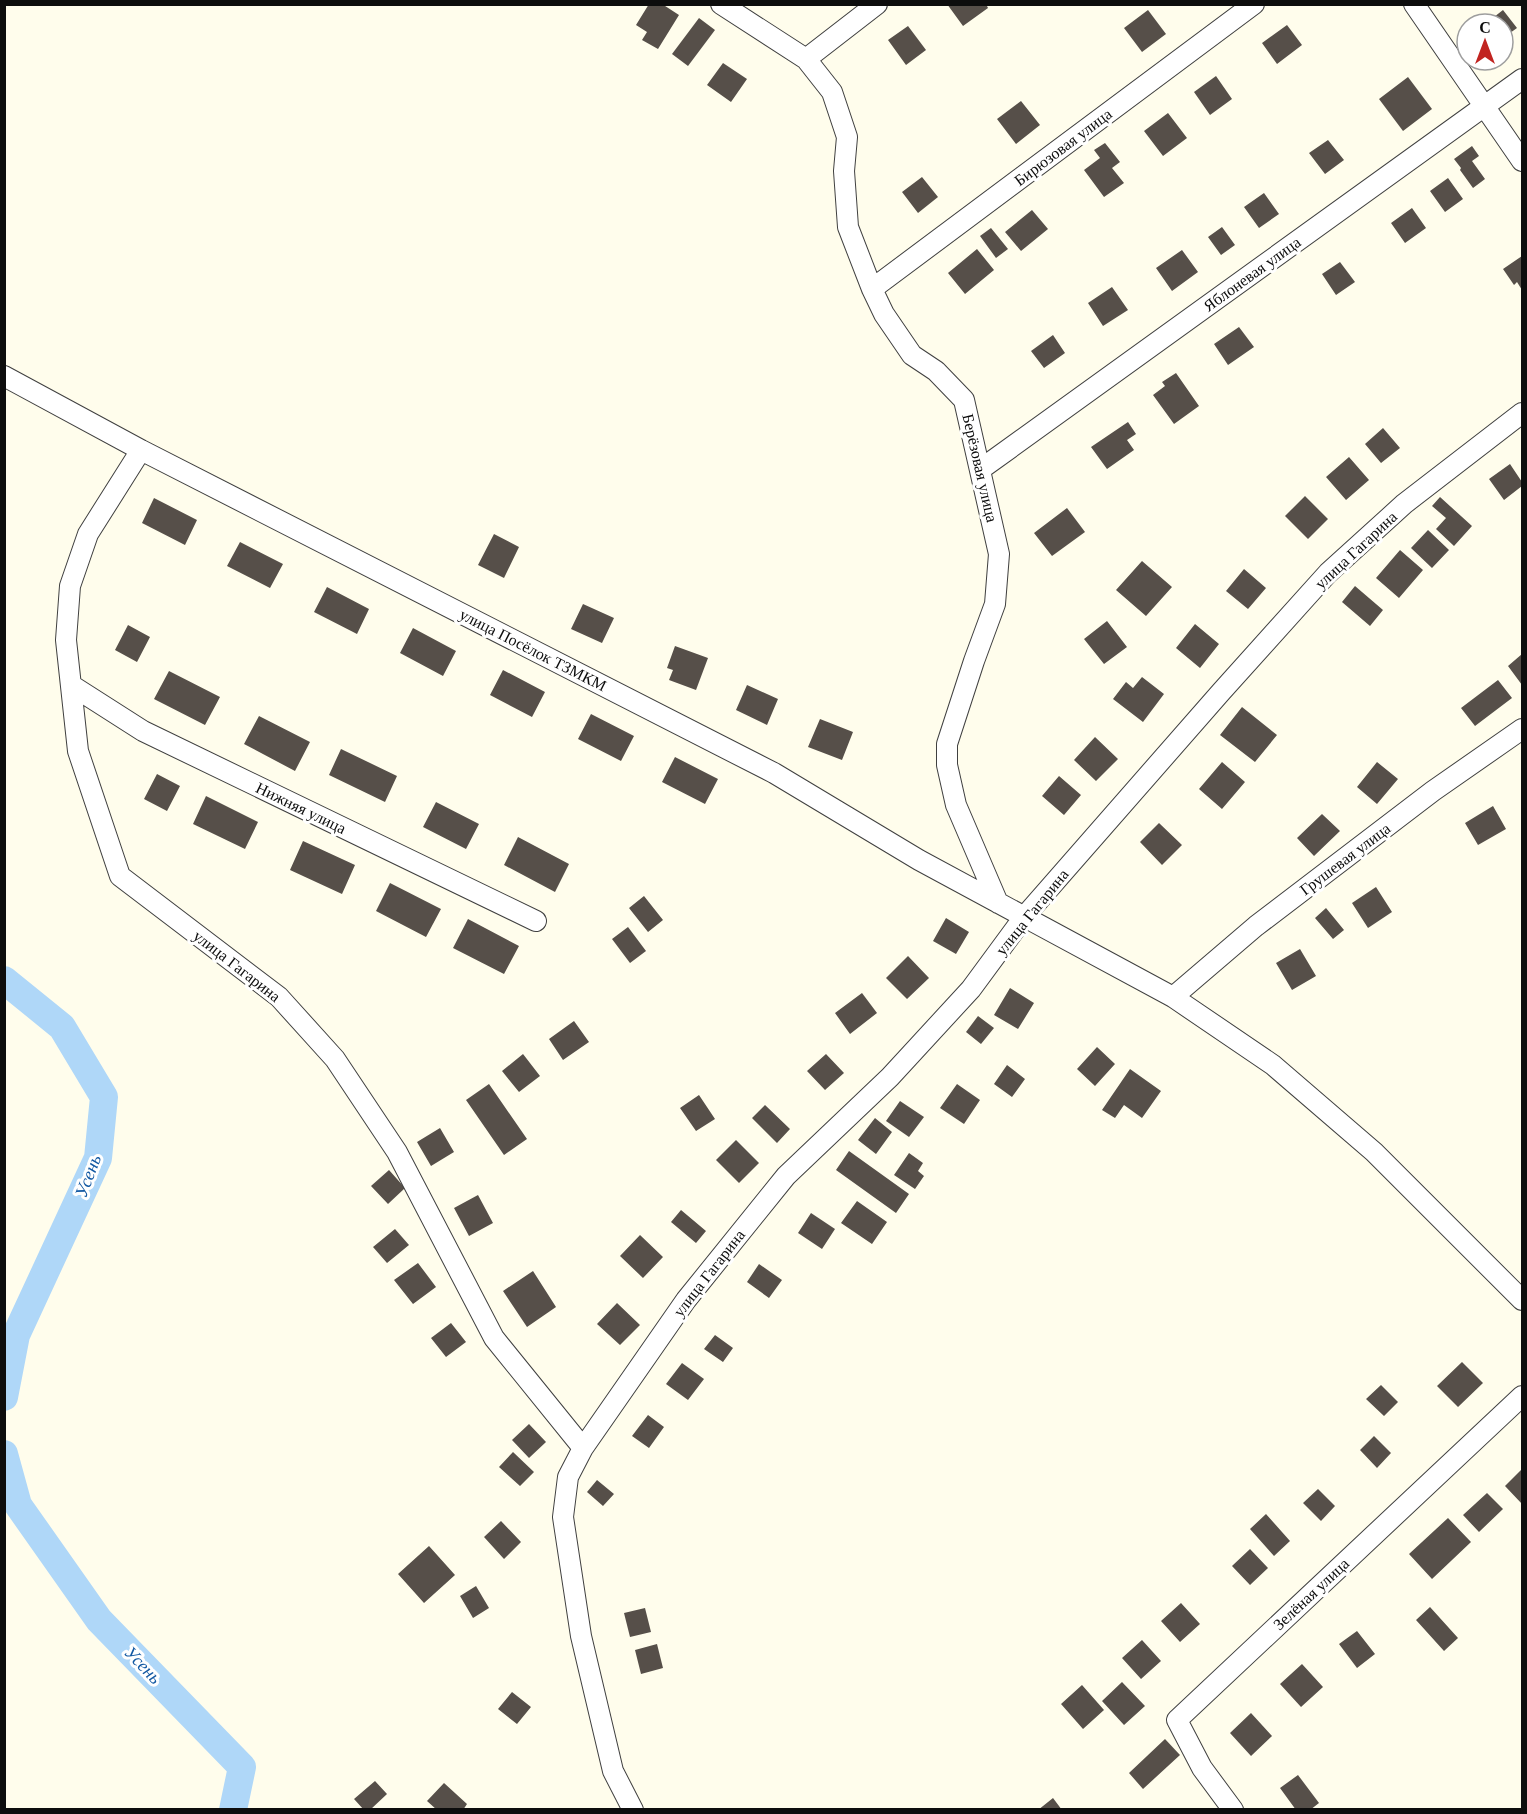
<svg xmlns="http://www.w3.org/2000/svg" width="1527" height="1814" font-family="'Times New Roman',serif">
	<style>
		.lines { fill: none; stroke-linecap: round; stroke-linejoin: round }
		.river { stroke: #afd7f8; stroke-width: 28 }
		.building { fill: #564f49 }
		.street-casing { stroke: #404040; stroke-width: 22 }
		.street { stroke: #fff; stroke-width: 20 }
		.labels { text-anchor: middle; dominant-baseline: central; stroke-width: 6; stroke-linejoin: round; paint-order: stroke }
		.street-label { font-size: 16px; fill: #0d0d0d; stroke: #fff }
		.water-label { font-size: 18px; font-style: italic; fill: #1258a2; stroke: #fff }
	</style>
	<rect width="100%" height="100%" fill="#fffdec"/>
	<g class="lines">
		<!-- river -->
		<path class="river" d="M4,980L62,1027L104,1097L98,1158L16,1335L4,1397
			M4,1454L18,1505L99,1620L242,1767L233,1810"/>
	</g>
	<!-- building -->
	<path class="building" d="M649,4H662L679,15L658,49L642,40L647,32L636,25Z
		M947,4H986L988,8L963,26Z
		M1148,10L1166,34L1142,52L1124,28Z
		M1503,10L1517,28L1503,38V24H1485Z
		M699,18L715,30L688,66L672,54Z
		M1287,25L1302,45L1277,64L1262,43Z
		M908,26L926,50L906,65L888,40Z
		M723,63L747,79L731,102L707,85Z
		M1216,76L1232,99L1210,115L1194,92Z
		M1408,77L1432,109L1403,131L1379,99Z
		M1021,101L1040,125L1016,144L997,119Z
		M1168,113L1187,138L1163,156L1144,131Z
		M1328,140L1344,160L1325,174L1309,153Z
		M1105,143L1120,162L1112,168L1124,183L1104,197L1084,170L1100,158L1094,150Z
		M1472,146L1479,156L1472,161L1485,179L1473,188L1460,170L1461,168L1454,159Z
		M922,177L938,197L918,213L902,192Z
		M1448,178L1463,199L1445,212L1430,191Z
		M1264,193L1279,214L1259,228L1244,207Z
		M1412,208L1426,228L1405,243L1391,223Z
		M1032,210L1048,229L1021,251L1005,232Z
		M1222,227L1235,245L1221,255L1208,237Z
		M991,228L1008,249L996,258L980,236Z
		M977,249L994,270L965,294L948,273Z
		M1182,250L1198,272L1172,291L1156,268Z
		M1522,256V290L1517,282L1514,285L1503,269Z
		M1340,262L1355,282L1336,295L1322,274Z
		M1112,287L1128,310L1103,326L1088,303Z
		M1239,327L1254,347L1228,365L1214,344Z
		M1053,335L1065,353L1044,368L1031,351Z
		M1176,373L1199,406L1174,424L1153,395L1165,386L1162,382Z
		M1128,422L1136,434L1127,440L1134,450L1107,469L1091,447Z
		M1383,428L1400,448L1381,463L1365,444Z
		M1349,457L1369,480L1346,500L1326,477Z
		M1510,464L1522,482V486L1504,500L1489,479Z
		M1305,496L1328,519L1308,539L1285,516Z
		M1440,497L1472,526L1454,546L1436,529L1446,518L1432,506Z
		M154,498L197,520L185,545L142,523Z
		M1067,508L1085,532L1052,556L1034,533Z
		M1428,530L1449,550L1432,568L1411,548Z
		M494,534L519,547L504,578L478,565Z
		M240,542L283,564L270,588L227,566Z
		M1400,550L1423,570L1399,598L1376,578Z
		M1142,561L1172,587L1146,616L1116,590Z
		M1244,569L1266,588L1248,609L1226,591Z
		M1355,586L1383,610L1370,626L1342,602Z
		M327,587L369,609L357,634L314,612Z
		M583,604L614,618L602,643L571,629Z
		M1107,621L1127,647L1104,664L1084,639Z
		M1195,624L1219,644L1200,668L1176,648Z
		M128,625L150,637L137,662L115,650Z
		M413,628L456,651L443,676L400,653Z
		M675,646L708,658L696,690L669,680L673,670L667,668Z
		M1522,654V685L1508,666Z
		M503,670L545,692L532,717L490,695Z
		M169,671L220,697L205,725L154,699Z
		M1142,677L1164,694L1143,722L1113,699L1126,682L1133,688Z
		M1498,680L1512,698L1475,726L1461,708Z
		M747,685L778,699L767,725L736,710Z
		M1242,707L1277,735L1255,762L1220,735Z
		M591,714L634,736L621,761L578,739Z
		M259,716L310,742L295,771L244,744Z
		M820,719L853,732L842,760L808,747Z
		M1095,737L1118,759L1096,781L1074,760Z
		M341,749L397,776L385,802L329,775Z
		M675,757L718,779L705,804L662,782Z
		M1222,762L1245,782L1222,809L1199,789Z
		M1377,762L1398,779L1377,804L1357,787Z
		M157,774L180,786L167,811L144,799Z
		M1059,776L1081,795L1064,815L1042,796Z
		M206,796L258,822L245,849L193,824Z
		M436,802L479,824L466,849L423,827Z
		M1493,806L1506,829L1478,845L1465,823Z
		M1322,814L1340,831L1314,856L1297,838Z
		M1159,823L1182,845L1162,865L1140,842Z
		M518,837L569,864L555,892L504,865Z
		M303,841L355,865L342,894L290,870Z
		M390,883L441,909L426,937L376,911Z
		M1376,887L1392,912L1368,928L1352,903Z
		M644,896L663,920L648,932L629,908Z
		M1326,908L1344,930L1333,939L1315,918Z
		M946,918L969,932L956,954L933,941Z
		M468,919L519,946L504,974L453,948Z
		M628,927L646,951L630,963L612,939Z
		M1300,949L1316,976L1292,990L1276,963Z
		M908,956L929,978L907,999L886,978Z
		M1010,988L1034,1003L1018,1029L994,1015Z
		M862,993L877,1013L850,1034L835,1013Z
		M978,1016L994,1028L981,1044L966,1032Z
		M574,1021L589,1042L563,1060L549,1039Z
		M1097,1047L1115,1064L1095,1086L1077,1069Z
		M523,1054L540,1076L519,1092L502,1071Z
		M826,1054L844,1073L825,1090L807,1071Z
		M1007,1065L1025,1079L1012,1097L994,1084Z
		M1130,1069L1161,1091L1142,1118L1124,1105L1115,1118L1102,1110Z
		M489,1084L527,1139L504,1155L466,1100Z
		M957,1084L980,1100L964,1124L940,1108Z
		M699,1095L715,1119L696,1131L680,1108Z
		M900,1101L924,1117L909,1137L886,1121Z
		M765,1105L790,1129L777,1143L752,1118Z
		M875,1118L892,1132L876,1154L858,1140Z
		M440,1128L454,1152L431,1166L417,1142Z
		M736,1140L759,1163L739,1183L716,1160Z
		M849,1151L909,1194L896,1213L836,1170Z
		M909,1153L923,1163L918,1171L924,1176L915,1189L894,1175Z
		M389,1170L405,1188L388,1204L371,1186Z
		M478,1195L493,1223L469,1236L454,1208Z
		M857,1201L887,1222L872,1244L841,1223Z
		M681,1210L706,1231L696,1243L671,1222Z
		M811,1213L835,1229L822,1249L798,1233Z
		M395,1229L409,1245L387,1263L373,1247Z
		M640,1235L663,1257L643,1278L620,1256Z
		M418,1263L436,1287L413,1304L394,1280Z
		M759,1264L782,1280L769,1298L747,1282Z
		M533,1271L556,1307L527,1327L503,1291Z
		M617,1303L640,1325L620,1345L597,1324Z
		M451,1323L466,1342L446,1357L431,1338Z
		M715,1335L733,1348L723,1362L704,1349Z
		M1462,1362L1483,1383L1458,1407L1437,1386Z
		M682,1363L704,1379L688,1400L666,1384Z
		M1381,1385L1398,1402L1384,1416L1366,1399Z
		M648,1415L664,1427L649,1448L632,1436Z
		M529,1424L546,1442L529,1458L512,1440Z
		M1374,1436L1391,1453L1377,1468L1360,1450Z
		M513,1452L534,1472L520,1486L499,1467Z
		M1522,1469V1504L1505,1486Z
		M597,1480L614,1494L603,1506L587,1492Z
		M1318,1489L1335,1506L1321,1521L1303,1503Z
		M1487,1493L1503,1509L1479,1532L1463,1515Z
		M1266,1514L1290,1541L1274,1556L1250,1529Z
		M1448,1518L1471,1542L1432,1579L1409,1554Z
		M501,1521L521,1542L504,1559L484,1537Z
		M429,1546L455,1575L424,1603L398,1574Z
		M1250,1549L1268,1568L1250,1585L1232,1566Z
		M476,1586L489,1608L473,1618L460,1596Z
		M1181,1603L1200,1624L1180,1642L1161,1621Z
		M1430,1607L1458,1638L1444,1651L1416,1620Z
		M645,1608L651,1632L630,1637L624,1613Z
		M1357,1631L1375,1654L1357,1668L1339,1644Z
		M1142,1640L1161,1661L1141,1679L1122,1658Z
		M657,1644L663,1668L641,1674L635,1650Z
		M1302,1664L1323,1687L1301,1707L1280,1684Z
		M1122,1682L1145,1706L1124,1725L1102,1701Z
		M1082,1685L1104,1710L1083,1729L1061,1704Z
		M512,1692L531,1707L517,1724L498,1709Z
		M1251,1713L1272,1736L1251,1756L1230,1733Z
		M1165,1739L1180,1755L1143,1789L1129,1773Z
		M1298,1775L1319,1803L1310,1810H1296L1280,1788Z
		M375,1781L387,1794L370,1810H364L354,1799Z
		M444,1783L467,1804L463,1810H437L427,1801Z
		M1053,1798L1062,1810H1038Z"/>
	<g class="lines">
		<defs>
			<path id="street" d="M721,4L806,59L832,92L847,137L844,171L848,227L872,289L884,314L912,355L936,371L964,400L999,554L995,604L974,661L947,744V765L956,805L998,903
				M1414,4L1522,161
				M806,59L877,4
				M872,289L1254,4
				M4,376L141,450L774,773L919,860L1173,997L1273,1065L1374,1152L1522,1300
				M141,450L88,534L70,586L66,640L78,751L120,876L279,997L335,1059L397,1152L494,1338L583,1448
				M981,469L1522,79
				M71,685L143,731L536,921
				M1173,997L1256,926L1433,791L1522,729
				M633,1810L613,1771L581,1636L563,1517L568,1477L583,1448L686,1300L786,1176L890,1077L971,989L1024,917L1221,692L1328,573L1404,504L1522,413
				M1233,1810L1202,1768L1177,1720L1522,1396"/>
		</defs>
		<!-- street casing -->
		<use href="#street" class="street-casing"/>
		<!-- street -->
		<use href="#street" class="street"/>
	</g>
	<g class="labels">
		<!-- street labels -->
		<g class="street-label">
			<text transform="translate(1063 147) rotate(-37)">Бирюзовая улица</text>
			<text transform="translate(1252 274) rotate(-36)">Яблоневая улица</text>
			<text transform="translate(980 468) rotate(77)">Берёзовая улица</text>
			<text transform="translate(1356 550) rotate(-43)">улица Гагарина</text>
			<text transform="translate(533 650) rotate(27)">улица Посёлок ТЗМКМ</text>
			<text transform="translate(301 808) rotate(26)">Нижняя улица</text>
			<text transform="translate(1345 859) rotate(-37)">Грушевая улица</text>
			<text transform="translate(1032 912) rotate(-51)">улица Гагарина</text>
			<text transform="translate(237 966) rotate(38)">улица Гагарина</text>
			<text transform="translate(709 1273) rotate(-52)">улица Гагарина</text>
			<text transform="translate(1311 1594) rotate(-43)">Зелёная улица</text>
		</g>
		<!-- water labels -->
		<g class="water-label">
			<text transform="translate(88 1176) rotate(-69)">Усень</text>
			<text transform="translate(143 1665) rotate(46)">Усень</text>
		</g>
	</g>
	<!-- border -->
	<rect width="1527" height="1814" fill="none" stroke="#0d0d0d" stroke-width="12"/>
	<!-- north arrow -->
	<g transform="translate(1485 42)"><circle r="28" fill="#ffffff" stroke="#9e9e9e" stroke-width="1.5"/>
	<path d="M0-4.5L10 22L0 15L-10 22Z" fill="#c12420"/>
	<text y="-9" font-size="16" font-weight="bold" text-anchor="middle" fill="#0d0d0d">С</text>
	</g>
</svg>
